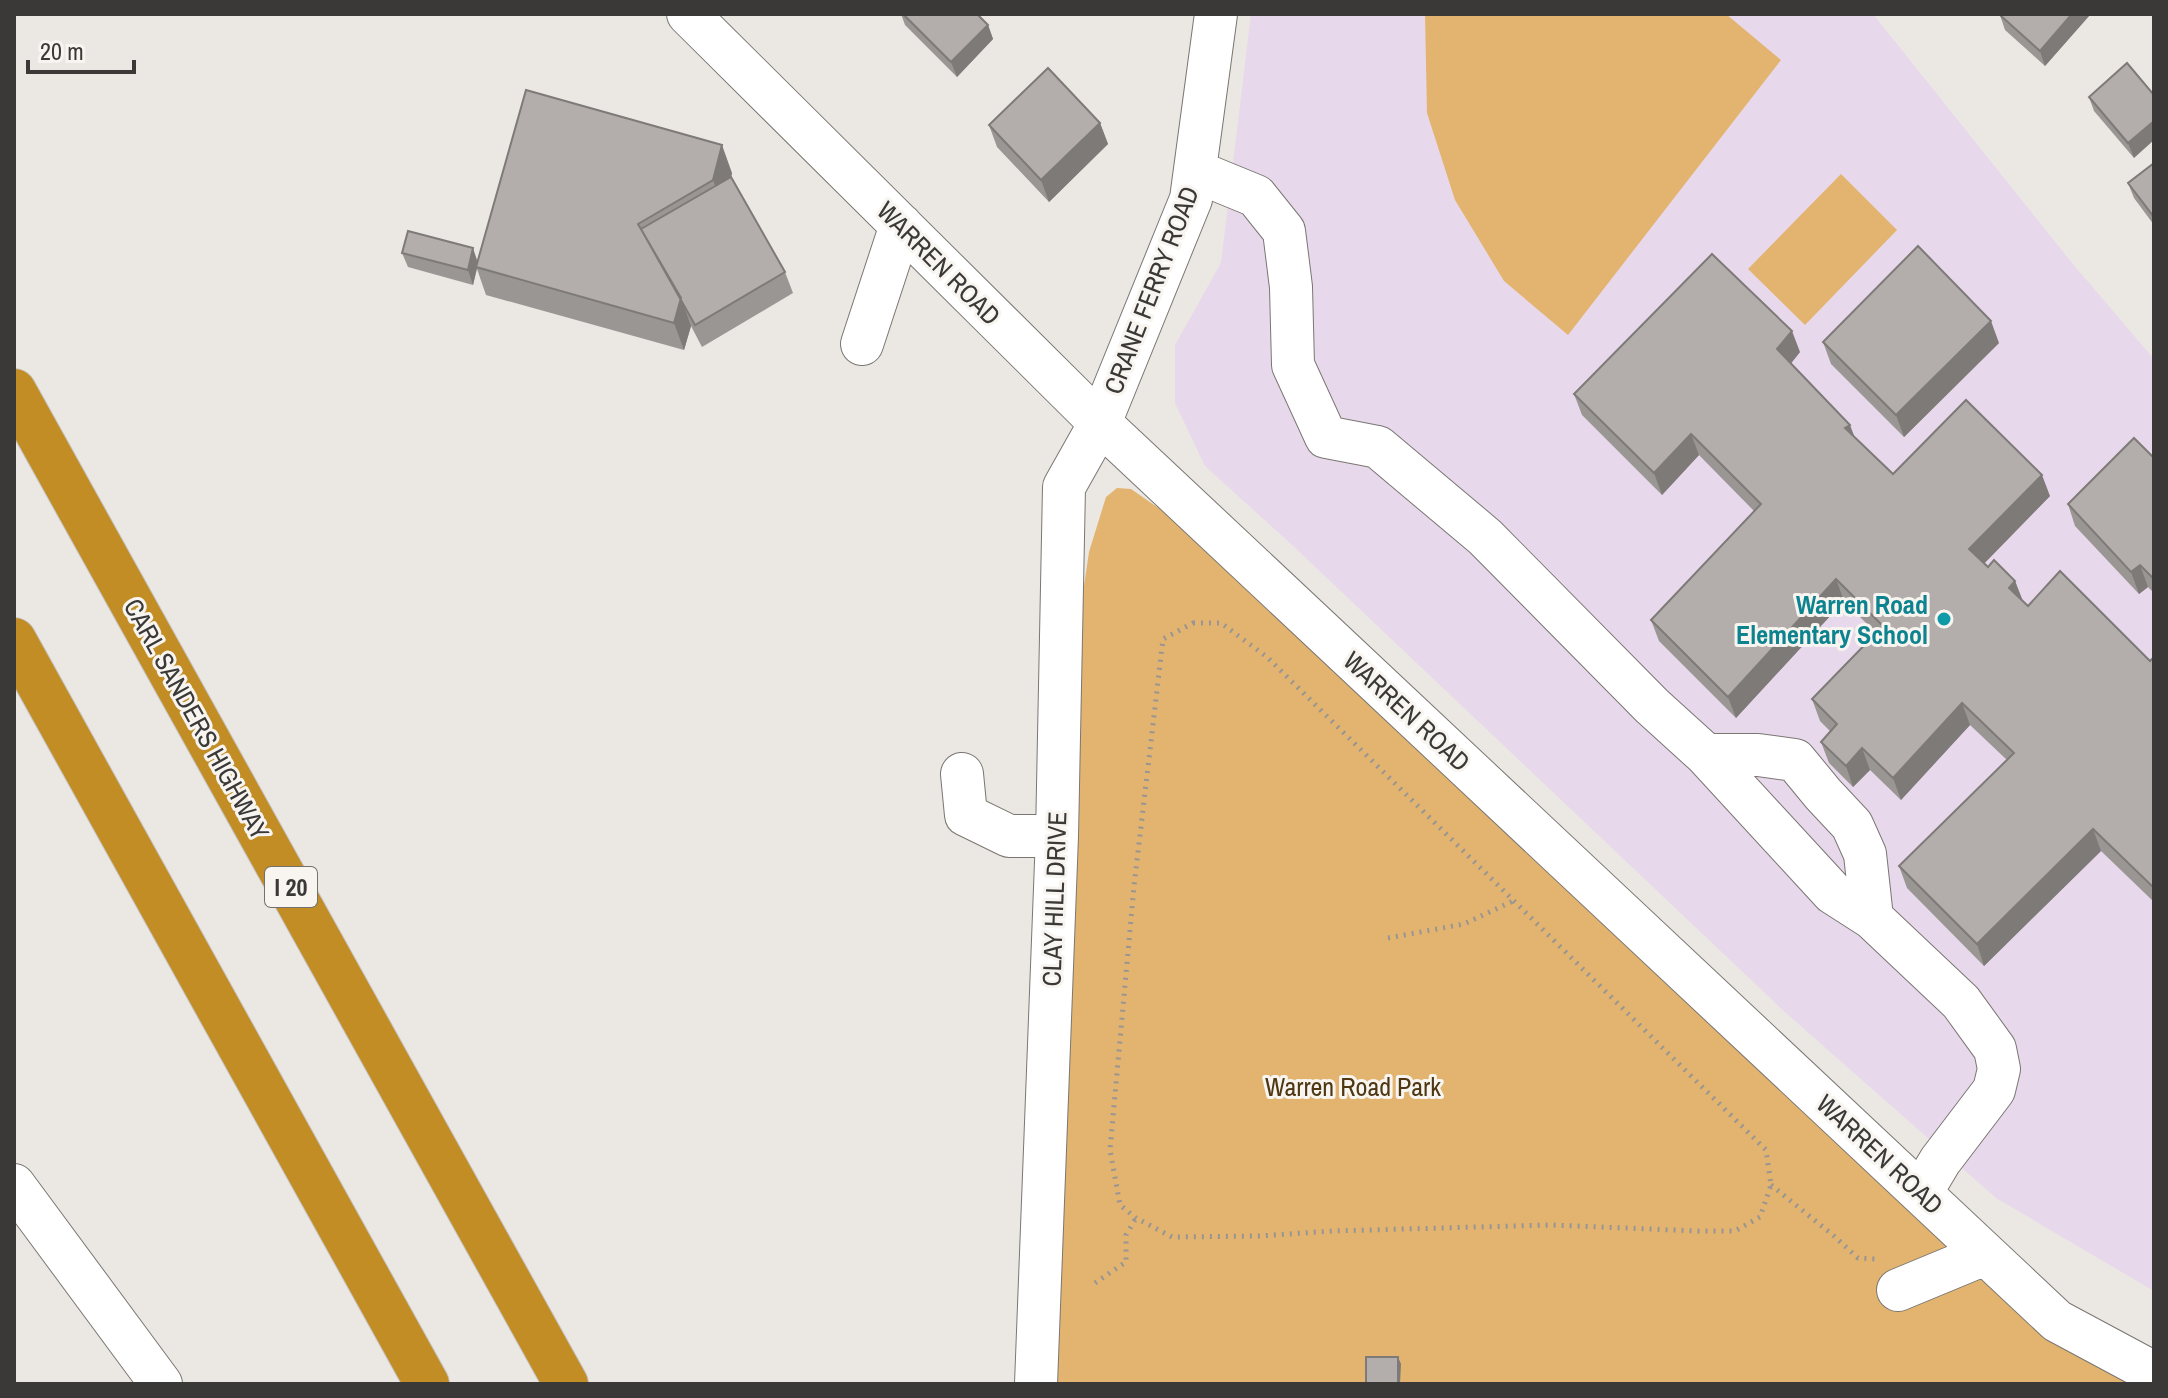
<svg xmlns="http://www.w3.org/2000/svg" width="2168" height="1398" font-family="'Archivo Narrow',sans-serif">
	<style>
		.education { fill: #e8d8eb }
		.green { fill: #e2b470 }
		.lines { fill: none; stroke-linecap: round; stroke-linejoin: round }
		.minor-casing { stroke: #7a7773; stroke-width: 44 }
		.highway-casing { stroke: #c4c4c3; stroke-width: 46 }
		.path { stroke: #989592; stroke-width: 5; stroke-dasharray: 2 6; stroke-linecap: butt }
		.minor { stroke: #fff; stroke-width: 42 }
		.highway { stroke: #c28d25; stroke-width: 44 }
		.wall { fill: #9a9693 }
		.shaded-wall { fill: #7d7a78 }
		.building { fill: #b3aeab; stroke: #7d7a78; stroke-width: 2 }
		.culture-dot { fill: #0f9aa8; stroke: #f8f5f0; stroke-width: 3 }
		.labels { text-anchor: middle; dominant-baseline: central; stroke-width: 6; stroke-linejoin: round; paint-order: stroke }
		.shield { fill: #f8f5f0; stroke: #73716e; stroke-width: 2 }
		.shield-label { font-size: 24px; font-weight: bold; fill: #3a3937 }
		.street-label { font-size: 26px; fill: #3a3937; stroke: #f8f5f0 }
		.culture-label { font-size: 26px; font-weight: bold; fill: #0d838f; stroke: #f8f5f0; text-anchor: end }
		.park-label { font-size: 26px; fill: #4e3712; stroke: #f8f5f0 }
	</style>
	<rect width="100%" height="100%" fill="#ebe7e3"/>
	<!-- education -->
	<path class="education" d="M1251,14H1873L2072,263L2154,359V1291L1996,1198L1786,1013L1290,543L1205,466L1175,403V345L1221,263Z"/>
	<!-- green -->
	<path class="green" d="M1425,14H1726L1781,60L1568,335L1504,281L1455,200L1427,113Z
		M1841,174L1897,230L1805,325L1748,269Z
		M1117,488L1131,489L1160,509L2128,1384H1039L1080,613L1089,552L1106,497Z"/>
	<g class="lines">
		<defs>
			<path id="minor" d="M688,14L1100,423L2057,1321L2154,1373
				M1195,171L1256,196L1284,231L1291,287L1293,365L1326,437L1378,447L1485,537L1652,706L1706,755H1758L1795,760L1823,794L1852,825L1865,854L1872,918L1961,1002L1995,1049L1999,1069L1994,1090L1940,1161L1921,1193
				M862,344L901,225
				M1706,755L1833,893L1872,918
				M962,774L966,815L1009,836H1057
				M14,1185L161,1384
				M1898,1290L1985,1254
				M1036,1384L1057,836L1064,487L1100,423L1191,199L1216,14"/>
			<path id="highway" d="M14,391L566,1384
				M14,640L427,1384"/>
		</defs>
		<!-- minor casing -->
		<use href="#minor" class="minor-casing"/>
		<!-- highway casing -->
		<use href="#highway" class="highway-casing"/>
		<!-- path -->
		<path class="path" d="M1193,623H1221L1267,657L1766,1150L1771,1185L1760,1217L1735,1231H1698L1551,1225L1332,1231L1259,1236L1172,1237L1136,1218L1120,1205L1110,1150L1134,886L1163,639Z
			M1388,938L1464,924L1513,901
			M1771,1185L1834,1236L1858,1258L1875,1259
			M1095,1283L1126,1262V1235L1136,1218"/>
		<!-- minor -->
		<use href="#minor" class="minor"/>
		<!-- highway -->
		<use href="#highway" class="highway"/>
	</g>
	<!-- wall -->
	<path class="wall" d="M901,14H977L988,25L993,39L957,77L905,25Z
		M2000,15L2089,16L2045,66L2005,30Z
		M2127,63L2134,158L2094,111L2089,97Z
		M1100,123L1108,144L1049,202L997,147L989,125Z
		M2154,163V225L2134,198L2128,183Z
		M732,173L731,178L785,272L793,293L702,347L691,326L684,350L486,295L477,269L473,285L408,267L402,253L478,261Z
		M1823,342L1999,343L1904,437L1831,364Z
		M1800,352L1791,363L1854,437L1893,474L2050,496L1984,563L1988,567L2015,581L2023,601L2028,606L2150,661L2154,657V902L2101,851L1984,966L1907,888L1899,866L2007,760L1970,725L1901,800L1870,770L1853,787L1829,763L1821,742L1830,731L1820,721L1812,699L1876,633L1844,601L1736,718L1659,641L1651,620L1754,511L1699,455L1662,495L1582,415L1574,394Z
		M2154,458V593L2148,587L2139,594L2075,526L2068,504Z"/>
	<!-- shaded-wall -->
	<path class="shaded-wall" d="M2072,14H2088L2089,16L2045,66L2040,51Z
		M988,25L993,39L957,77L951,62Z
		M2154,121V140L2134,158L2128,143Z
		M1100,123L1108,144L1049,202L1041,180Z
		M722,145L732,173L723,208L713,180Z
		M473,248L478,263L473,285L468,270Z
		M681,298L691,326L684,350L674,323Z
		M1991,321L1999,343L1904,437L1896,415Z
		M1792,331L1800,352L1785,371L1777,349Z
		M1850,425L1858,446L1845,428Z
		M1691,434L1699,455L1662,495L1654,473Z
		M2042,475L2050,496L1977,571L1969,549Z
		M2140,565L2148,587L2139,594L2131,572Z
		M1836,579L1844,601L1736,718L1728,697Z
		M2015,581L2023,602L2009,588Z
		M1962,703L1970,725L1901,800L1893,778Z
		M1862,748L1870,770L1853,787L1846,766Z
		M2093,829L2101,851L1984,966L1977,944Z
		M1398,1357L1401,1364L1400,1384H1398Z"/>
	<!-- building -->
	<path class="building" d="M903,14H977L988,25L951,62Z
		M2001,14H2072L2040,51L2000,15Z
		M2127,63L2154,95V121L2128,143L2089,97Z
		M1048,68L1100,123L1041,180L989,125Z
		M526,90L722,145L713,180L638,224L681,298L674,323L476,267Z
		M2154,163V217L2128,183Z
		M731,177L785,272L695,325L641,229Z
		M408,231L473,248L468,270L402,253Z
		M1918,246L1991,321L1896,415L1823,342Z
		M1712,254L1792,331L1777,349L1850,425L1845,428L1893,474L1966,400L2042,475L1969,549L1988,567L1994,560L2015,581L2009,588L2028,606L2060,571L2150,661L2154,657V888L2093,829L1977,944L1899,866L2014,753L1962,703L1893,778L1862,748L1846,766L1821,742L1837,724L1812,699L1883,626L1836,579L1728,697L1651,620L1761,504L1691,434L1654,473L1574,394Z
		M2134,438L2154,458V579L2140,565L2131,572L2068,504Z
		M1366,1357H1398V1384H1366Z"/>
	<!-- markers -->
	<circle class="culture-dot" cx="1944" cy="619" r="8"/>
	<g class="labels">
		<!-- shield labels -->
		<rect class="shield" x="265" y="867" width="52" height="40" rx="6"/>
		<g class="shield-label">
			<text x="291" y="887">I 20</text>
		</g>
		<!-- street labels -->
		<g class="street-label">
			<text transform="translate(939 263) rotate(45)">WARREN ROAD</text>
			<text transform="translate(1151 290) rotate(-69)">CRANE FERRY ROAD</text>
			<text transform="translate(1407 711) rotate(43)">WARREN ROAD</text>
			<text transform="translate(197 719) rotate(61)">CARL SANDERS HIGHWAY</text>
			<text transform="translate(1054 899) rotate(-88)">CLAY HILL DRIVE</text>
			<text transform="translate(1880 1154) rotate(43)">WARREN ROAD</text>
		</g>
		<!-- culture labels -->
		<g class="culture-label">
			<text x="1928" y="604">Warren Road<tspan x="1928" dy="30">Elementary School</tspan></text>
		</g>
		<!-- park labels -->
		<g class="park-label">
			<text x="1353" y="1086">Warren Road Park</text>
		</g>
	</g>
	<!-- border -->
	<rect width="2168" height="1398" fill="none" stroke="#3a3937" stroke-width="32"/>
	<!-- scale -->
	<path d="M28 60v12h106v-12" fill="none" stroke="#3a3937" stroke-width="4"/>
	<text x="40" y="60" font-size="24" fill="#3a3937" stroke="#f8f5f0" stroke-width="6" paint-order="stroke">20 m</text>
</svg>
